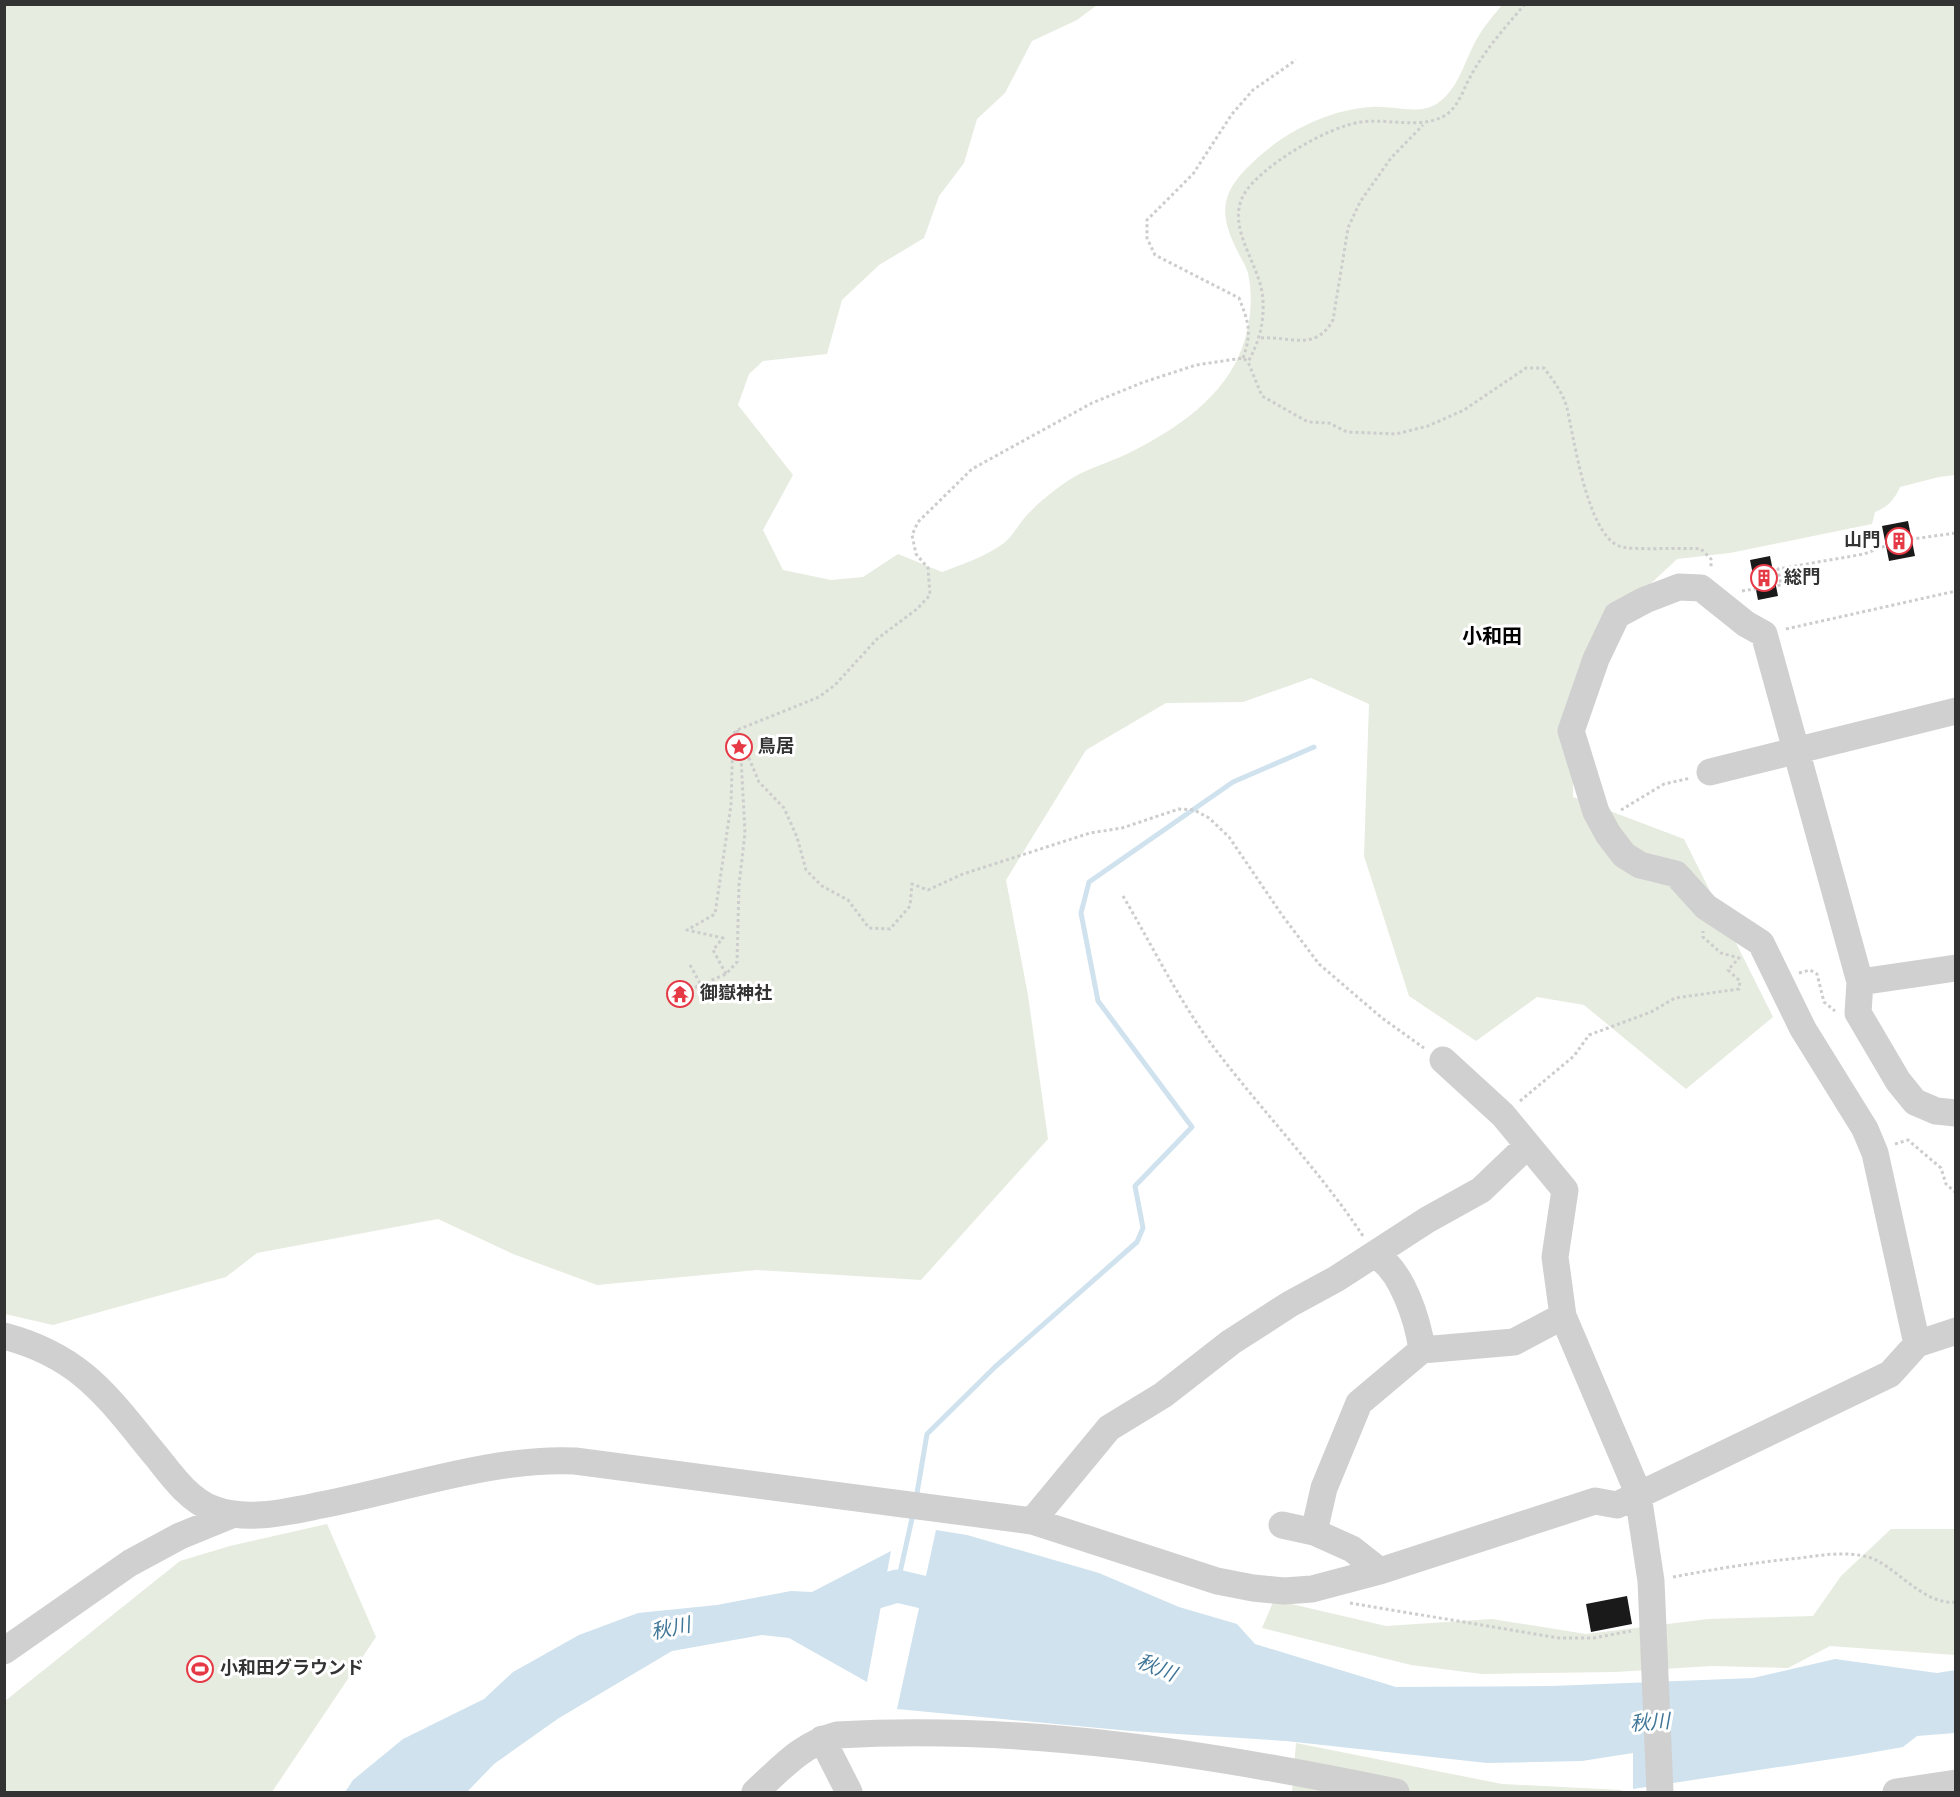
<svg xmlns="http://www.w3.org/2000/svg" width="1960" height="1797" font-family="Overpass,'Noto Sans JP',sans-serif">
	<style>
		.green { fill: #e6ecdf }
		.water { fill: #cfe2ee }
		.lines { fill: none; stroke-linecap: round; stroke-linejoin: round }
		.stream { stroke: #cfe2ee; stroke-width: 5 }
		.river { stroke: #cfe2ee; stroke-width: 33 }
		.building { fill: #1a1a1a }
		.path { stroke: #cdcdcd; stroke-width: 3; stroke-dasharray: 3 3; stroke-linecap: butt }
		.minor { stroke: #d0d0d0; stroke-width: 27 }
		.labels { text-anchor: middle; dominant-baseline: central; stroke-width: 6; stroke-linejoin: round; paint-order: stroke }
		.poi-label { font-size: 18px; font-weight: bold; fill: #333; stroke: #fff; text-anchor: start }
		.neighbourhood-label { font-size: 20px; font-weight: bold; fill: #000; stroke: #fff }
		.water-label { font-size: 20px; font-style: italic; fill: #3f7597; stroke: #fff }
	</style>
	<rect width="100%" height="100%" fill="#fff"/>
	<!-- green -->
	<path class="green" d="M5,5H1097L1077,20L1032,41L1005,93L977,119L964,163L939,196L924,238L879,265L842,300L827,354L763,361L749,374L738,405L793,475L763,530L783,570L831,580L863,577L898,554L942,572C963,564 985,557 1004,543C1014,535 1020,521 1030,512C1040,501 1056,489 1069,480C1086,469 1108,463 1127,454C1174,431 1226,397 1243,345C1251,323 1253,295 1248,273C1245,263 1238,254 1234,244C1220,214 1222,194 1245,170C1277,136 1324,110 1371,107C1392,105 1420,116 1438,103C1461,86 1464,60 1478,37C1484,26 1494,15 1502,5H1955V475L1939,477L1900,487C1894,500 1888,507 1875,512L1872,524L1730,553L1677,559L1597,634L1573,708V797L1684,839L1773,1017L1686,1089L1584,1005L1537,997L1476,1041L1409,996L1364,856L1369,704L1311,678L1243,702L1166,703L1086,750L1006,880L1028,995L1048,1139L921,1280L757,1270L597,1285L513,1254L438,1219L257,1253L226,1277L53,1325L5,1314Z
		M327,1524L376,1637L272,1792H5V1701L180,1561L230,1546Z
		M1891,1529H1955V1655L1830,1646L1788,1668L1712,1666L1615,1672L1482,1674L1411,1665L1262,1628L1274,1600L1386,1626L1492,1619L1586,1634L1708,1619L1813,1616L1841,1576Z
		M1296,1743L1502,1784L1621,1790L1623,1792H1292Z"/>
	<!-- water -->
	<path class="water" d="M936,1530L967,1535L1099,1573L1179,1607L1237,1624L1255,1644L1396,1687L1552,1686L1753,1678L1835,1659L1937,1673L1956,1670L1955,1733L1917,1736L1903,1747L1852,1756L1633,1789V1753L1582,1761L1487,1763L1286,1741L1131,1731L897,1709Z
		M891,1551L867,1682L789,1638L762,1635L672,1651L559,1718L494,1764L467,1792H345L353,1780L403,1739L484,1699L513,1672L579,1635L638,1613L717,1605L791,1591L812,1592Z"/>
	<g class="lines">
		<!-- stream -->
		<path class="stream" d="M916,1499L927,1434L995,1367L1137,1242L1143,1228L1135,1186L1192,1127L1098,1001L1081,913L1089,882L1233,782L1314,747
			M897,1586L913,1514"/>
		<!-- river -->
		<path class="river" d="M841,1603L897,1586L965,1602"/>
	</g>
	<!-- building -->
	<path class="building" d="M1908,521L1915,556L1889,561L1882,526Z
		M1770,556L1778,596L1758,600L1750,560Z
		M1627,1596L1632,1624L1591,1632L1586,1604Z"/>
	<g class="lines">
		<!-- path -->
		<path class="path" d="M1525,4C1503,30 1481,54 1466,85C1462,95 1455,109 1446,115C1420,130 1390,118 1361,122C1329,126 1258,167 1243,196C1226,230 1262,266 1263,301C1264,324 1259,342 1248,362L1262,396L1308,422L1329,423L1347,432L1396,434L1428,426L1464,410L1526,368H1544C1553,380 1563,393 1567,408C1574,438 1587,533 1619,546C1630,551 1684,547 1701,549L1711,559V568
			M1261,338C1291,336 1315,352 1333,320L1348,228L1360,202L1391,158L1423,125
			M1243,358C1252,333 1249,323 1239,298L1155,255L1147,238V220L1193,174L1232,114L1253,90L1296,60
			M1742,591L1781,585L1778,569L1864,554L1898,541L1956,533
			M1786,629L1956,591
			M737,730L759,782L784,808L797,837L806,870L822,886L848,900L869,928L890,929L910,906L912,884L928,890L963,874L1090,833L1122,828L1179,809L1194,810L1209,818L1229,837L1282,915L1319,964L1382,1018L1424,1048
			M1621,810L1664,784L1691,778
			M1123,896C1153,947 1179,1001 1215,1049C1263,1112 1319,1170 1363,1236
			M690,965L701,985
			M1799,973L1810,970L1817,974L1824,1002L1835,1011
			M726,974L713,950L723,938L687,930L715,914L731,805L733,734L737,730L819,697L835,685L877,639L917,609L930,595L928,568L916,554L912,535L918,522L972,469L1092,403L1144,382L1196,365L1243,358L1248,362
			M684,992L726,974L737,962L739,885L745,833L740,739
			M1520,1101L1574,1056L1589,1035L1651,1012L1675,998L1739,989L1740,981L1728,970L1739,958L1721,953L1703,937V931
			M1895,1144L1908,1140L1941,1168L1946,1184L1956,1193
			M1673,1577C1715,1569 1757,1562 1800,1558C1823,1555 1845,1551 1868,1557C1893,1563 1923,1606 1956,1602
			M1350,1603L1559,1638H1594L1631,1631"/>
		<!-- minor -->
		<path class="minor" d="M1710,772L1956,711
			M1860,982L1956,968
			M1443,1060L1503,1115L1565,1190L1555,1257L1563,1316L1639,1495L1890,1374L1917,1344L1956,1331
			M1375,1255C1402,1269 1418,1321 1422,1350
			M4,1336C83,1357 108,1398 157,1457C172,1476 189,1500 213,1509C246,1522 287,1512 321,1505C401,1490 493,1457 575,1461L1032,1521L1217,1581L1253,1588L1284,1591L1312,1589L1380,1571L1595,1501L1617,1505L1638,1495L1651,1581L1660,1792
			M1917,1344L1875,1153L1865,1129L1803,1029L1761,943L1706,907L1676,874L1640,865L1624,855L1608,834L1596,812L1571,731L1596,659L1617,615L1645,600L1679,587L1701,588L1746,624L1764,634L1860,982L1858,1013L1898,1081L1915,1102L1936,1111L1956,1113
			M1032,1521L1109,1428L1163,1395L1231,1342L1290,1304L1336,1279L1427,1220L1481,1190L1528,1145
			M1282,1525L1314,1532
			M1380,1571L1352,1549L1314,1532L1324,1488L1359,1403L1422,1350L1514,1342L1563,1316
			M4,1651L130,1563L180,1536L234,1514
			M822,1739L849,1792
			M755,1792C782,1768 800,1745 837,1735C1026,1724 1212,1754 1396,1792
			M1896,1792L1956,1783"/>
	</g>
	<!-- icons -->
	<defs>
		<symbol id="building-ring" viewBox="-11 -11 22 22"><circle r="9.5" fill="#fff" stroke="#e63946" stroke-width="1.5"/><path d="M-4-6H4V6H1V3H-1V6H-4ZM-2.5-4.3h1.7v1.8h-1.7ZM.8-4.3h1.7v1.8H.8ZM-2.5-1h1.7V.8h-1.7ZM.8-1h1.7V.8H.8Z" fill="#e63946"/></symbol>
		<symbol id="sight-ring" viewBox="-11 -11 22 22"><circle r="9.5" fill="#fff" stroke="#e63946" stroke-width="1.5"/><path d="M0-6L1.8-2.2L6-1.7L2.9 1.2L3.7 5.4L0 3.3L-3.7 5.4L-2.9 1.2L-6-1.7L-1.8-2.2Z" fill="#e63946"/></symbol>
		<symbol id="temple-ring" viewBox="-11 -11 22 22"><circle r="9.5" fill="#fff" stroke="#e63946" stroke-width="1.5"/><path d="M0-6L5-2H3V0L6.5 2.5H4V6H1.5V3h-3V6H-4V2.5H-6.5L-3 0V-2H-5Z" fill="#e63946"/></symbol>
		<symbol id="stadium-ring" viewBox="-11 -11 22 22"><circle r="9.5" fill="#fff" stroke="#e63946" stroke-width="1.5"/><path d="M0-5a6.5 5 0 1 0 0 10a6.5 5 0 1 0 0-10ZM-3.5-1.8h7v3.6h-7Z" fill="#e63946"/></symbol>
	</defs>
	<g fill-rule="evenodd">
		<use href="#building-ring" x="1884" y="526" width="30" height="30"/>
		<use href="#building-ring" x="1749" y="563" width="30" height="30"/>
		<use href="#sight-ring" x="724" y="732" width="30" height="30"/>
		<use href="#temple-ring" x="665" y="979" width="30" height="30"/>
		<use href="#stadium-ring" x="185" y="1654" width="30" height="30"/>
	</g>
	<g class="labels">
		<!-- poi labels -->
		<g class="poi-label">
			<text x="1880" y="541" text-anchor="end">山門</text>
			<text x="1784" y="578">総門</text>
			<text x="758" y="747">鳥居</text>
			<text x="700" y="994">御嶽神社</text>
			<text x="220" y="1669">小和田グラウンド</text>
		</g>
		<!-- neighbourhood labels -->
		<g class="neighbourhood-label">
			<text x="1492" y="638">小和田</text>
		</g>
		<!-- water labels -->
		<g class="water-label">
			<text transform="translate(671 1630) rotate(-12)">秋川</text>
			<text transform="translate(1156 1669) rotate(22)">秋川</text>
			<text transform="translate(1650 1724) rotate(-4)">秋川</text>
		</g>
	</g>
	<!-- border -->
	<rect width="1960" height="1797" fill="none" stroke="#333333" stroke-width="12"/>
</svg>
